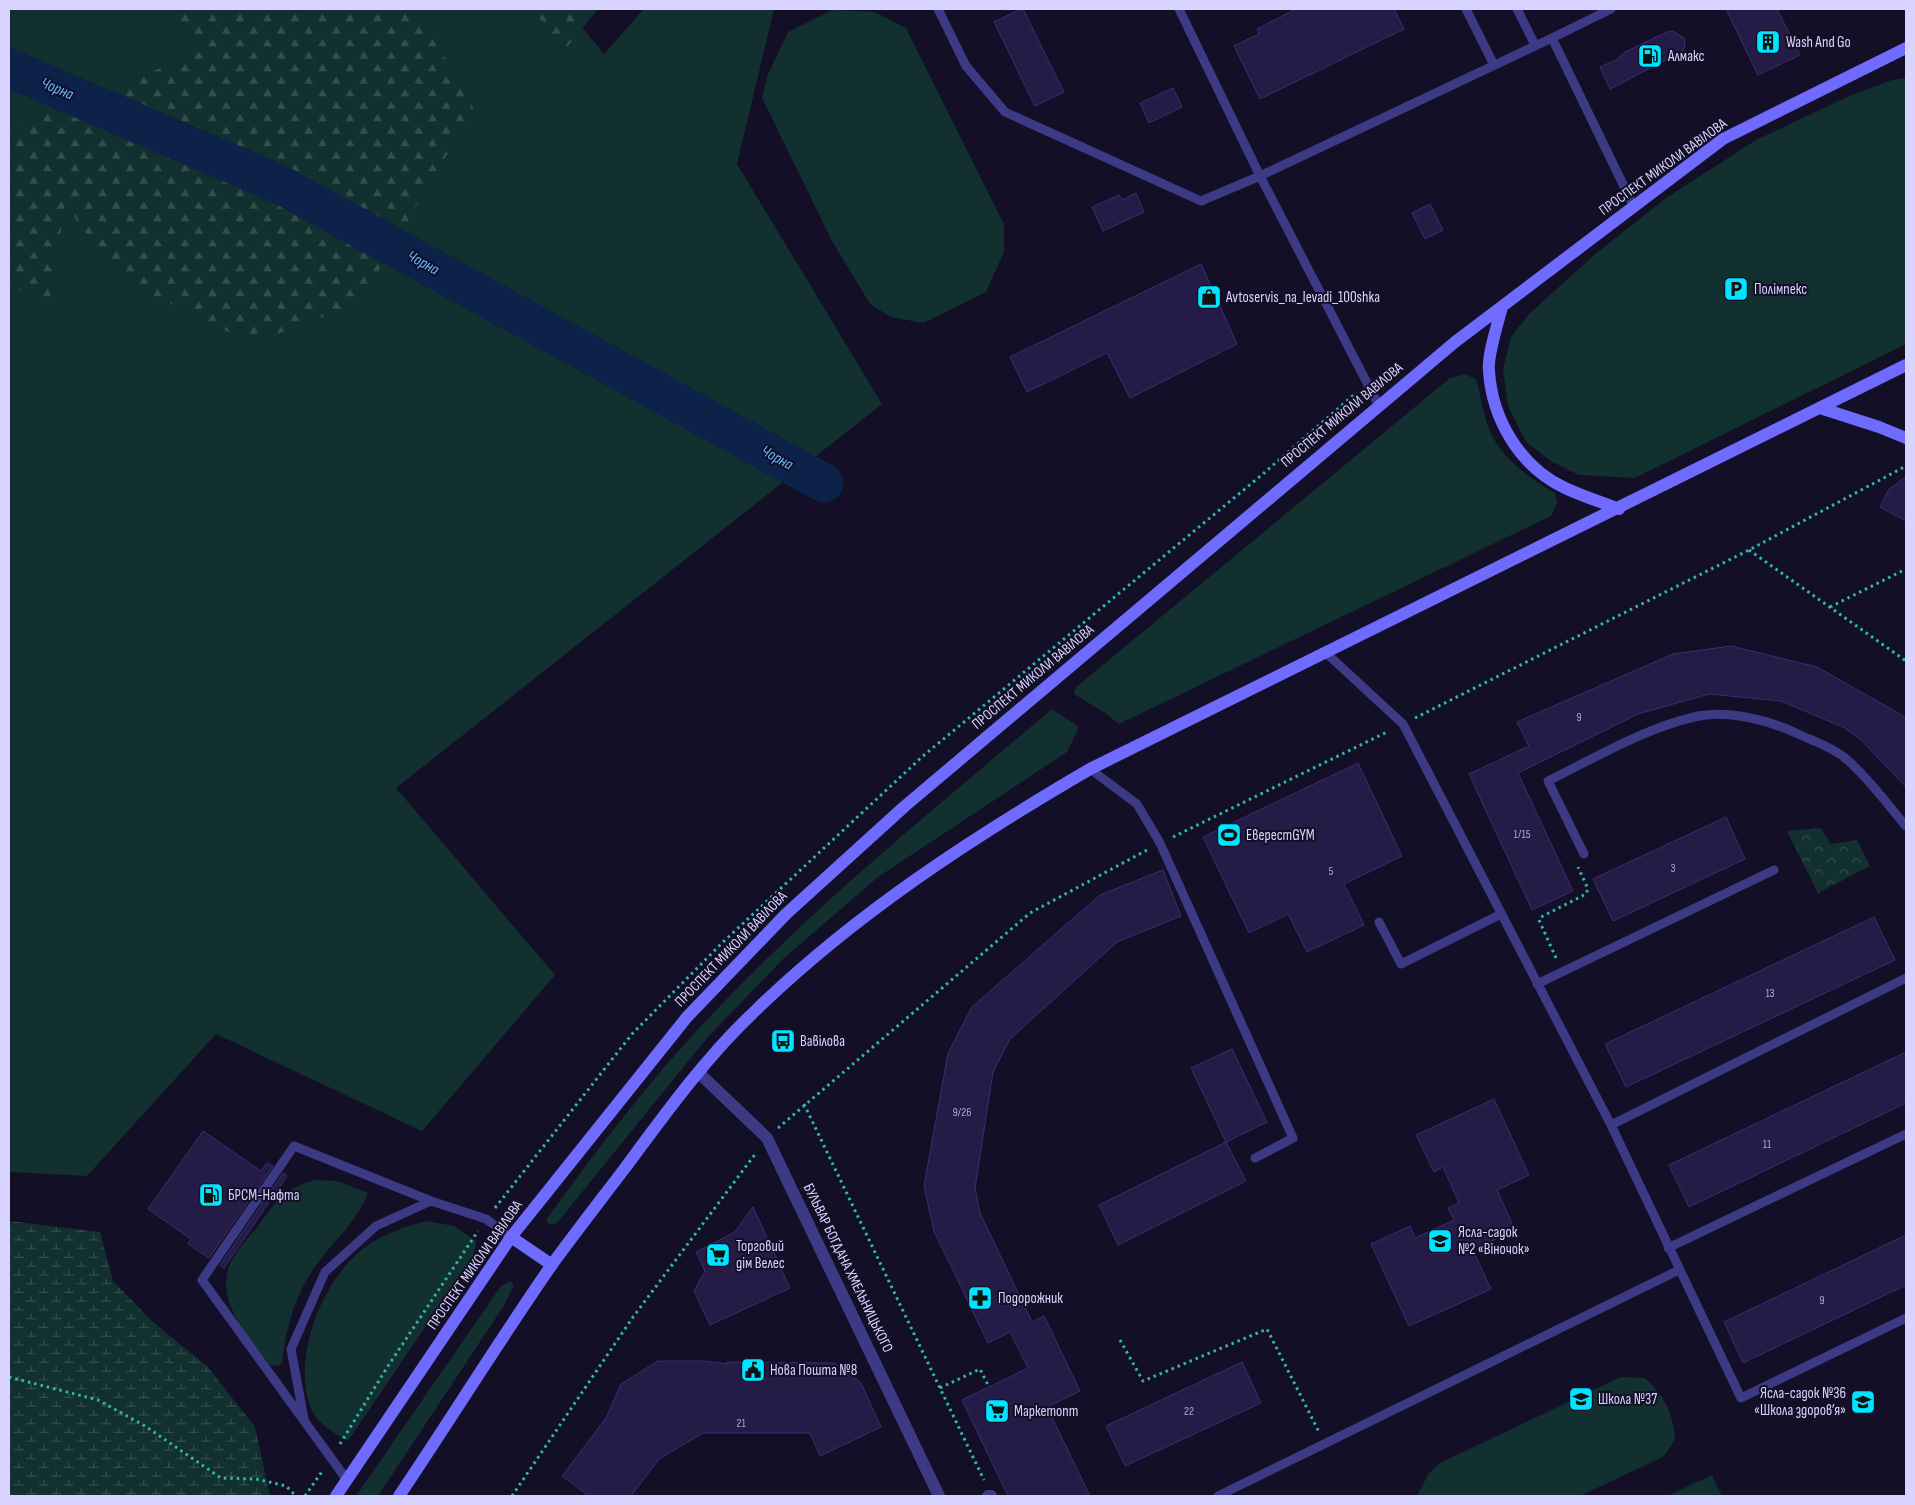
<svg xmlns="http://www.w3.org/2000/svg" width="1915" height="1505" font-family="'Sofia Sans Condensed',sans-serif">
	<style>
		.grass { fill: #12302f }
		.forest { fill: url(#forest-firs) }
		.wetland { fill: url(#wetland-marsh) }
		.park { fill: url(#park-crowns) }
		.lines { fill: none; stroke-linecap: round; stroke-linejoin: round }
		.river { stroke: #0c2248; stroke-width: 39 }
		.building { fill: #241b47; stroke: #3b2d73 }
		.path { stroke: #2fb8b0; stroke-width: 3; stroke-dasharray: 2.5 4; stroke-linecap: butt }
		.lane { stroke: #3d3a85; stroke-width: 9 }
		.street { stroke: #3d3a85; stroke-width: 12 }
		.secondary { stroke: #6f6bff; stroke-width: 12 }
		.labels { text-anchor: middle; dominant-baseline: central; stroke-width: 4; stroke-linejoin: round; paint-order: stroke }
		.number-label { font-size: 12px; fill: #aca6d1 }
		.poi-label { font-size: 15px; fill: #d9d4ff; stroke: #130f26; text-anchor: start }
		.street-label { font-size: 15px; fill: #d9d4ff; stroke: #130f26 }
		.water-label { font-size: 16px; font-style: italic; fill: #62b6ff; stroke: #130f26 }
	</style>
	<defs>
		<pattern id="forest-firs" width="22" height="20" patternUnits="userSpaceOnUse" patternTransform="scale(1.25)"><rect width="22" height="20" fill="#12302f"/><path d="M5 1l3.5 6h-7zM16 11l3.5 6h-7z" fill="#344d4e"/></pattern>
		<pattern id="wetland-marsh" width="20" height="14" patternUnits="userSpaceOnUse" patternTransform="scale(1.25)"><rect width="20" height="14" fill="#12302f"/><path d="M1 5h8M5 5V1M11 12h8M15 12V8" fill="none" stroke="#344d4e"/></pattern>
		<pattern id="park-crowns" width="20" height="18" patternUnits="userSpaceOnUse" patternTransform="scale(1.25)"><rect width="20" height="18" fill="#12302f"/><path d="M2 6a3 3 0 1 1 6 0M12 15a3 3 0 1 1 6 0" fill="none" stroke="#344d4e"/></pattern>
	</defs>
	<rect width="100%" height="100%" fill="#130f26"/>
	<!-- grass -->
	<path class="grass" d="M9,9H567L604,54L644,9H774L737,164L882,404L396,788L555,975L422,1131L216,1034L87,1176L9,1172Z
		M833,10L875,12L906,28L1004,224V252L986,292L923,323L891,317L870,304L832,241L762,98L768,74L788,32Z
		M1906,78V344L1635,478L1579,475L1551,461L1526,442L1508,406L1503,369L1511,337L1529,314L1593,256L1666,198L1756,140L1847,97L1892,80Z
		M1464,374L1476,379C1481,395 1483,414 1489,429C1501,458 1528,477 1555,493L1557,503L1551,516L1119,724L1105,713L1074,694L1075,688L1450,378Z
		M1052,709L1079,727L1067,752L878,877L784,958L707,1038L557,1223L549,1225L546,1220C599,1146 656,1072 720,1006C822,899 939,805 1052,709Z
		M315,1180L337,1181L368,1193C355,1226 329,1244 311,1273C293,1301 286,1330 282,1363L278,1366L270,1365C248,1337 212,1298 232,1260C238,1248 249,1237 258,1226C278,1199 282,1190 315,1180Z
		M427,1221L454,1226L476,1241L474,1255L348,1441C335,1434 317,1423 311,1409C291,1358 322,1280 364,1248C383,1234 405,1226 427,1221Z
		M510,1281L514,1285L503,1307L378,1496H356L501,1286Z
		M1621,1377L1645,1378C1665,1397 1673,1412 1675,1440L1663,1457L1580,1496H1417L1429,1473L1440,1463Z
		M1712,1475L1722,1496H1667Z"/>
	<!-- forest -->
	<path class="forest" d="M173,9H417L474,109L359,304L252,343L119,279L65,204L49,303L9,286V125L81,104L198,51Z
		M534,9H598L562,53Z"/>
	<!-- wetland -->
	<path class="wetland" d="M9,1221L100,1232L113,1281L153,1322L208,1367L255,1427L270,1496H9Z"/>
	<!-- park -->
	<path class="park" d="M1821,828L1830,844L1857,840L1870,866L1818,893L1787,831Z"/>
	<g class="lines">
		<!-- river -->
		<path class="river" d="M9,68L281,185L824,483"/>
	</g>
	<!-- building -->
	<path class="building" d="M1021,9H1023L1064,92L1035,106L994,22Z
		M1296,9H1394L1404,29L1260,99L1234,46L1259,34L1257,29Z
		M1726,9H1777L1800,55L1758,75Z
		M1673,31L1684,38L1685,45L1683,51L1610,89L1600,67L1616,60L1625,52L1667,32Z
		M1173,88L1182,107L1149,123L1140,103Z
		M1136,193L1144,212L1103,231L1092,207L1119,195L1122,200Z
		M1430,204L1443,230L1425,239L1412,213Z
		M1201,264L1237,344L1130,398L1107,353L1027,392L1010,357Z
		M1906,477V521L1880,507L1889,489Z
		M1731,646L1817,667L1902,715L1906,720V787L1861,740L1845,728L1781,701L1709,694L1638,714L1518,773L1573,891L1532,910L1469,774L1529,746L1517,722L1673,654Z
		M1358,763L1402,856L1344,884L1364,925L1307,952L1288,914L1249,933L1203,837Z
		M1726,817L1745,859L1613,921L1593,879Z
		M1163,870L1181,916L1117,942L1010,1039L993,1072L975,1188L980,1213L1032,1322L1044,1316L1080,1391L1047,1407L1090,1496H1008L962,1400L1028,1368L1010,1332L988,1343L934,1231L924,1186L948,1053L972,1007L1100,895Z
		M1874,917L1895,960L1626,1087L1605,1044Z
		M1232,1049L1267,1122L1226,1142L1191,1068Z
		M1906,1052V1103L1689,1207L1669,1165Z
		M1494,1099L1529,1175L1497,1190L1515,1230L1473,1250L1491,1289L1409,1326L1371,1244L1410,1226L1415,1238L1454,1220L1448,1208L1459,1203L1443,1167L1434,1172L1416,1135Z
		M203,1131L261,1171L267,1163L273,1166L209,1258L188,1244L191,1239L148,1209Z
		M1226,1142L1246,1181L1118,1245L1099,1205Z
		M283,1173L287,1176L224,1268L220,1265Z
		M753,1207L790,1288L710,1325L694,1291L705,1271L696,1252L735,1232Z
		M1906,1235V1285L1743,1363L1724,1322Z
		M658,1361H704L728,1364L727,1362L835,1363L861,1383L881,1427L820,1456L810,1433H703L659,1459L631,1496H589L562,1476L606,1418L621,1384Z
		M1242,1362L1261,1403L1125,1466L1106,1426Z"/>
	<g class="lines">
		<!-- path -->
		<path class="path" d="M1749,550L1906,661
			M1830,607L1906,569
			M1415,718L1749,550L1906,466
			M1173,837L1389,731
			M1556,958L1539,920L1541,917L1586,894L1588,889L1578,867
			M804,1104L984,1480
			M778,1128L1030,913L1147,850
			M495,1208L632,1034L722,943L923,756L1264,473L1356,393
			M1120,1340L1143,1381L1267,1329L1319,1432
			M9,1377L98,1400L145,1426L221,1478L256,1479L286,1486L296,1496
			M940,1388L980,1369L989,1387
			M340,1444L388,1366L478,1231
			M305,1496L323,1470
			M512,1496L633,1317L756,1153"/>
		<!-- lane -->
		<path class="lane" d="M938,9L966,66L1005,112L1201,201L1260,176L1552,38
			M1179,9L1260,176L1379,406
			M1466,9L1494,65
			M1517,9L1535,45
			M1611,9L1552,38L1634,207
			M1325,652L1403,724L1611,1125L1741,1398L1906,1318
			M1090,769L1137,804L1160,843L1293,1138L1255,1158
			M1584,854L1548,781C1595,758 1643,729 1694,717C1726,709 1769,720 1798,734C1813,741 1832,747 1845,758C1866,775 1888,805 1906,826
			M1379,922L1401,964L1501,914
			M1537,984L1774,870
			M1611,1125L1906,978
			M1668,1248L1906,1134
			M304,1419L291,1349L325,1272L376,1226L431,1201
			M347,1480L202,1280L294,1146L431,1201L486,1219L511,1237
			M1218,1496L1679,1270"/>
		<!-- street -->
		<path class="street" d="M699,1073L767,1138L939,1496
			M988,1496H991"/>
		<!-- secondary -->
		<path class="secondary" d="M1502,307C1498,323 1487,356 1489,371C1492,419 1520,467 1565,488C1582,496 1601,502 1619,509
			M1820,408L1879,427L1906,438
			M511,1237L552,1265
			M336,1496L511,1237L687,1017L786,914L905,806L1455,342L1723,139L1906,48
			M399,1496C450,1420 499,1341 551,1266C575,1233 600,1201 625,1168C665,1114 706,1057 755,1011C855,914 970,839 1090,769L1906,365"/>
	</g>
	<!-- icons -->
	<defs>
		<symbol id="building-square" viewBox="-11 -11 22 22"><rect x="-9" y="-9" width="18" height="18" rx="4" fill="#00e5ff" stroke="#130f26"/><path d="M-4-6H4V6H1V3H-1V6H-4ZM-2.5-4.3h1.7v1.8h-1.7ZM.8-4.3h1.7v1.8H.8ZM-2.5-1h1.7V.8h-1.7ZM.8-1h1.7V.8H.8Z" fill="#111"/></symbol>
		<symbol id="fuel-square" viewBox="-11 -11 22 22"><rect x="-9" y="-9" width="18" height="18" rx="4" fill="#00e5ff" stroke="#130f26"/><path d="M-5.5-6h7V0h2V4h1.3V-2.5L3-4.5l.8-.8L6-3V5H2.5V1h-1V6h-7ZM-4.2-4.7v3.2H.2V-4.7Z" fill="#111"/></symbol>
		<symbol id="parking-square" viewBox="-11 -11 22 22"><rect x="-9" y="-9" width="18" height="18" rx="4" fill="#00e5ff" stroke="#130f26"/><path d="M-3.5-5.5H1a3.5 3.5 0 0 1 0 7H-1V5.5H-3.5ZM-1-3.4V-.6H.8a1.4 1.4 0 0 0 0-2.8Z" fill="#111"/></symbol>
		<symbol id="shop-square" viewBox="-11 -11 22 22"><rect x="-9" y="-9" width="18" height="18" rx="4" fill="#00e5ff" stroke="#130f26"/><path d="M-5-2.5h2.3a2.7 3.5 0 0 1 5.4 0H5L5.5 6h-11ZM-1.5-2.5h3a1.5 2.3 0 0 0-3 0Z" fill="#111"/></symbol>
		<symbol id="stadium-square" viewBox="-11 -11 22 22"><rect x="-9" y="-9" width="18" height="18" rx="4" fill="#00e5ff" stroke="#130f26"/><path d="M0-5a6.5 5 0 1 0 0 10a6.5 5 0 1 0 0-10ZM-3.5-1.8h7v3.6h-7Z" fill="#111"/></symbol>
		<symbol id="bus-square" viewBox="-11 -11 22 22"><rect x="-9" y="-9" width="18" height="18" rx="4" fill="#00e5ff" stroke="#130f26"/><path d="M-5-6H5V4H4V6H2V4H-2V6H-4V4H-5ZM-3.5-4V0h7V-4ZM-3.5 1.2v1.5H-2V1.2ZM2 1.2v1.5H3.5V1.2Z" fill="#111"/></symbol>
		<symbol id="school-square" viewBox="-11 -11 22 22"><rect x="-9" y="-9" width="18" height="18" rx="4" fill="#00e5ff" stroke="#130f26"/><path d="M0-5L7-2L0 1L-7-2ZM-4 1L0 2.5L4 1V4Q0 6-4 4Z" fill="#111"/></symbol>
		<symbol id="supermarket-square" viewBox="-11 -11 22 22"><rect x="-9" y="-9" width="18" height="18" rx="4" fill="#00e5ff" stroke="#130f26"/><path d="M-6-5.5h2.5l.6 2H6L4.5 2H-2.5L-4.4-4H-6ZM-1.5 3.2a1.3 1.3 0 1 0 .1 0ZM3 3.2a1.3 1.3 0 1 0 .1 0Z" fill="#111"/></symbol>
		<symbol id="pharmacy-square" viewBox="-11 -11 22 22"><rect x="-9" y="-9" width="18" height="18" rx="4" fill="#00e5ff" stroke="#130f26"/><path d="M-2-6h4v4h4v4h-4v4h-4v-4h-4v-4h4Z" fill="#111"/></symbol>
		<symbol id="civic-square" viewBox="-11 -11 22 22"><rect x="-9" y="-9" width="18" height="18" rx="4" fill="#00e5ff" stroke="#130f26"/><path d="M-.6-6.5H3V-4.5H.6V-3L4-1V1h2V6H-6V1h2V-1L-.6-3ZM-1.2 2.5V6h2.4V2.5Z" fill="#111"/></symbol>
	</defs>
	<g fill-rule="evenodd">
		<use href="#building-square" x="1754" y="28" width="28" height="28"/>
		<use href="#fuel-square" x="1636" y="42" width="28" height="28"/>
		<use href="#parking-square" x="1722" y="275" width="28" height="28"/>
		<use href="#shop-square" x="1195" y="283" width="28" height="28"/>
		<use href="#stadium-square" x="1215" y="821" width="28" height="28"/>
		<use href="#bus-square" x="769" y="1027" width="28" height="28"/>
		<use href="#fuel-square" x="197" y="1181" width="28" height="28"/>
		<use href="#school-square" x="1426" y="1227" width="28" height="28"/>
		<use href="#supermarket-square" x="704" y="1241" width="28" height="28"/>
		<use href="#pharmacy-square" x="966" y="1284" width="28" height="28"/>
		<use href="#civic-square" x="739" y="1356" width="28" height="28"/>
		<use href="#school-square" x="1567" y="1385" width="28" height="28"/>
		<use href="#school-square" x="1849" y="1388" width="28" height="28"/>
		<use href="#supermarket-square" x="983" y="1397" width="28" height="28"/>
	</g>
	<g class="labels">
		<!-- number labels -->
		<g class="number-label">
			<text x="1579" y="717">9</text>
			<text x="1522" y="834">1/15</text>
			<text x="1673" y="868">3</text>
			<text x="1331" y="871">5</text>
			<text x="1770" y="993">13</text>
			<text x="962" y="1112">9/26</text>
			<text x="1767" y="1144">11</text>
			<text x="1822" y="1300">9</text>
			<text x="1189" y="1411">22</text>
			<text x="741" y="1423">21</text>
		</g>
		<!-- poi labels -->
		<g class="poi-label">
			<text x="1786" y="42">Wash And Go</text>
			<text x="1668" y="56">Алмакс</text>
			<text x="1754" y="289">Полімпекс</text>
			<text x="1226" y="297">Avtoservis_na_levadi_100shka</text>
			<text x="1246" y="835">ЕверестGYM</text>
			<text x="800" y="1041">Вавілова</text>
			<text x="228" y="1195">БРСМ-Нафта</text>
			<text x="1458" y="1232">Ясла-садок<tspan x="1458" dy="17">№2 «Віночок»</tspan></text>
			<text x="736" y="1246">Торговий<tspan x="736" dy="17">дім Велес</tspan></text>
			<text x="998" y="1298">Подорожник</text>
			<text x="770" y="1370">Нова Пошта №8</text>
			<text x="1846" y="1393" text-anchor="end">Ясла-садок №36<tspan x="1846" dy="17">«Школа здоров’я»</tspan></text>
			<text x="1598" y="1399">Школа №37</text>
			<text x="1014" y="1411">Маркетопт</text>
		</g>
		<!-- street labels -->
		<g class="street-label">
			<text transform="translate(1663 167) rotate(-36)">ПРОСПЕКТ МИКОЛИ ВАВІЛОВА</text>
			<text transform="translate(1342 415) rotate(-40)">ПРОСПЕКТ МИКОЛИ ВАВІЛОВА</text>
			<text transform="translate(1033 677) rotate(-40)">ПРОСПЕКТ МИКОЛИ ВАВІЛОВА</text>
			<text transform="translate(731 949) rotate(-46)">ПРОСПЕКТ МИКОЛИ ВАВІЛОВА</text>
			<text transform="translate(475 1265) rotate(-55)">ПРОСПЕКТ МИКОЛИ ВАВІЛОВА</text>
			<text transform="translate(848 1268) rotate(64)">БУЛЬВАР БОГДАНА ХМЕЛЬНИЦЬКОГО</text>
		</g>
		<!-- water labels -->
		<g class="water-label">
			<text transform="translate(57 89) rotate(23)">Чорна</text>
			<text transform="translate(423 263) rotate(29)">Чорна</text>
			<text transform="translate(777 458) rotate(29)">Чорна</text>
		</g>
	</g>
	<!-- border -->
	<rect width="1915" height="1505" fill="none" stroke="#d9d4ff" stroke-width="20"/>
</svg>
